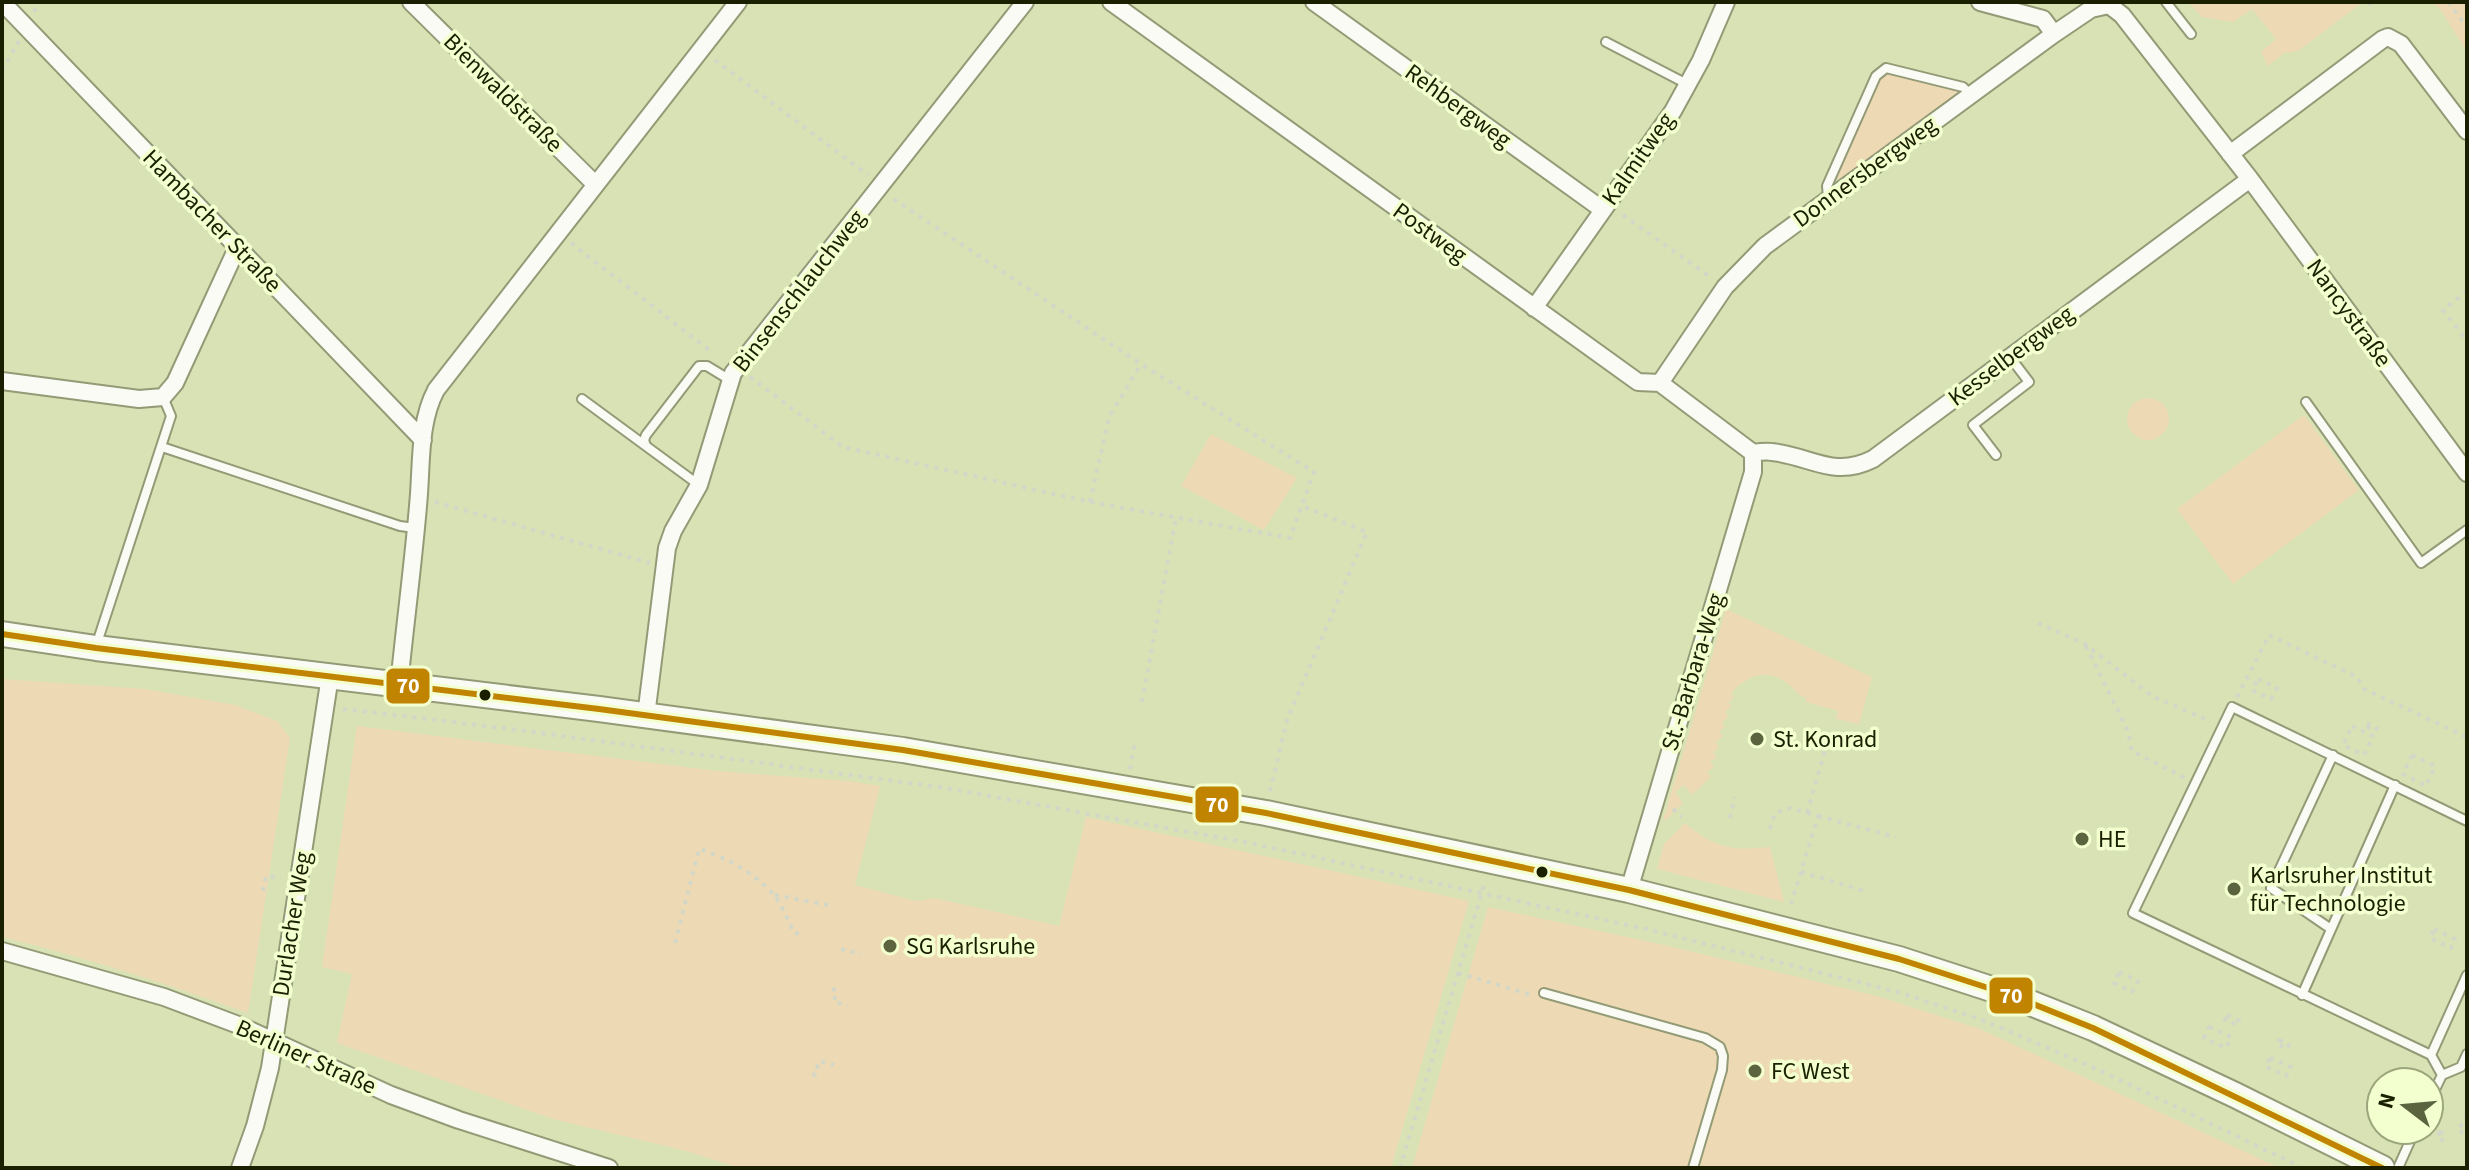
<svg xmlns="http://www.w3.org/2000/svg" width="2469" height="1170" font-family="'Source Sans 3',sans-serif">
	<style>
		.green { fill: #eddab5 }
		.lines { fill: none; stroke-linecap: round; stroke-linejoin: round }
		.service-casing { stroke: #939a76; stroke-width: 12 }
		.minor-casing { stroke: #939a76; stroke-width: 20 }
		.secondary-casing { stroke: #939a76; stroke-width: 28 }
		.path { stroke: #d3d7c8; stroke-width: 4; stroke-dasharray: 4 6; stroke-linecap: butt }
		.service { stroke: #f9fbf4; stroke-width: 8 }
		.minor { stroke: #f9fbf4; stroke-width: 16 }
		.secondary { stroke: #f9fbf4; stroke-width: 24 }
		.bus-1-casing { stroke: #f3ffce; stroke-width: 12 }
		.bus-1 { stroke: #c08400; stroke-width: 6 }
		.bus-dot { fill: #1a1f00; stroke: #f3ffce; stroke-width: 3 }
		.poi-dot { fill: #5c633f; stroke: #f3ffce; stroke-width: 3 }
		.labels { text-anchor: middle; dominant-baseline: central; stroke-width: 7; stroke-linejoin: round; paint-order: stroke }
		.street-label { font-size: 24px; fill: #1a1f00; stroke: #f3ffce }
		.poi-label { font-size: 24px; fill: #1a1f00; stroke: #f3ffce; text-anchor: start }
		.line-badge { stroke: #f3ffce; stroke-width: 3 }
		.badge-label { font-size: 22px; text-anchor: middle; font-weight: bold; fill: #fff }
	</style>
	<rect width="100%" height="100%" fill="#d8e2b5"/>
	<!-- green -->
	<path class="green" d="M2188,2H2363L2298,51L2284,53L2268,66L2261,52L2276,39L2252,9L2233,22L2202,17Z
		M2433,2H2466L2467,52L2442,12Z
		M1888,72L1961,92L1842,182L1836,176L1877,84Z
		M2127 419a21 21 0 1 1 42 0a21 21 0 1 1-42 0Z
		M2304,415L2359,490L2233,584L2177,509Z
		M1211,434L1297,478L1264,530L1181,486Z
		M1726,609L1872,677L1859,724L1836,719L1838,711L1806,702V698C1797,695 1795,689 1787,683C1766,667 1746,676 1731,693L1734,697L1728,703L1732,706L1725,712L1728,717L1722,723L1725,727L1719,732L1723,736L1716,742L1719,748L1713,752L1717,757L1710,762L1714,767L1707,772L1711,777L1692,795L1684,785L1675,792L1683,803L1666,820H1663Z
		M2,679L145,689L235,705L277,721L290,738L248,1013C167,984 85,957 2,937Z
		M357,726L717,771L848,781L880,786L855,885L916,901L934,898L1059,926L1086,817L1469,901L1391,1168H740L686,1151L553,1119L337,1043L352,974L322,967Z
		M1685,823C1714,848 1732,851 1770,847L1784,902L1657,869L1664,844Z
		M1488,907L1660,944L1877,996L1980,1029L2280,1168H1412Z"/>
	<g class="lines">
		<defs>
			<path id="service" d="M2166,2L2191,34
				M1606,42L1687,84
				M1828,198L1827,186L1876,76L1886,68L1963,87L1970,94
				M582,399L699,485
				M2306,402L2421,563L2467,530
				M646,446L644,440L646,435L699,366H707L730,380
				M162,447L400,526L415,528
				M1996,455L1973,425L2029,382L2010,357
				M97,643L171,416L163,397
				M2467,821L2232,707L2133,913L2431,1055L2442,1075L2461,1067L2467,1054
				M2331,929L2271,888L2333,755
				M1544,993L1705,1038L1720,1047L1723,1056L1722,1070L1693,1168
				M2302,995L2395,785
				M2431,1055L2467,975
				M2429,1102L2442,1075
				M2398,1168L2415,1130"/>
			<path id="minor" d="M2,2L423,440
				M411,2L595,184
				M1111,2L1638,382L1660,383L1753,453
				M1314,2L1603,210
				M1980,2L2043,19L2054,34
				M2230,154L2383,39L2388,37L2401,44L2467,131
				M1534,308L1673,111L1701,60L1726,2
				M2,381L139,399L163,397L175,383L237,248
				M1660,383L1725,287L1765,246L2054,34L2091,9L2109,5L2122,15L2250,179L2467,473
				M1753,453C1759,452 1766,451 1772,452C1811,456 1833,479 1873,459L2250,179
				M399,685C405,625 413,565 418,506C422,467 418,424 436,390L738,2
				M646,716L667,548L673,531L699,485L733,373L1025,2
				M1629,890L1753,472V453
				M2,951L164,997L241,1026L391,1095L459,1120L609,1168
				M240,1168L255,1126L270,1068L330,676"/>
			<path id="secondary" d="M2,634L96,648L599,709L903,750L1266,813L1629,890L1899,959L2013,996L2093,1028L2235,1095L2382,1168"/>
		</defs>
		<!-- service casing -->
		<use href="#service" class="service-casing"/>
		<!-- minor casing -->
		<use href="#minor" class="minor-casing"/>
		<!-- secondary casing -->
		<use href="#secondary" class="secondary-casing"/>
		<!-- path -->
		<path class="path" d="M2369,2L2374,9
			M2448,2L2467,27
			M34,12L39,2
			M715,60L868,175
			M2,70L19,41
			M1623,215L1710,277
			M571,243L713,353
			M2467,291L2443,310L2467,341
			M750,377L843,447L1090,502L1290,538L1314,472L1141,364L892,198
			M435,502L650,563
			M1090,502L1109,417L1141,364
			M2038,623L2085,644L2152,696L2209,721
			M2086,646L2128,731L2132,751L2185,778
			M2258,679L2277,688L2271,699L2252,690Z
			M2237,697L2269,635L2357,677L2364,689L2467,737
			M1142,702L1176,517
			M343,709L503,728L939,787L1250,843L1646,929L1898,992L1982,1020L2097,1069L2303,1168
			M2367,723L2377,728L2375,731L2366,726Z
			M2352,726L2373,736L2364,755L2343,745Z
			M2412,755L2435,766L2426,786L2403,774Z
			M1130,769L1135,742
			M1270,791L1287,720L1367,532L1302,506
			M1673,809L1682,817
			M1807,813L1828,740L1817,738L1818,729
			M1818,816L1896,837
			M1730,818L1735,797
			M1770,829L1775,813L1790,808L1818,816L1791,904
			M1801,872L1862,890L1864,886
			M263,891L266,876L281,878
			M775,895L833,906
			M2434,929L2455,939L2451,948L2430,938Z
			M675,943L699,849C725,857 755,873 773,894C782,904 788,921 794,933L801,934
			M841,949L861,954
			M2119,972L2138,981L2132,992L2114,983Z
			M1458,973L1532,995
			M832,989L836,990L834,1002L848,1005
			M2227,1015L2239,1021L2237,1025L2225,1020Z
			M2209,1027L2231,1037L2226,1048L2204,1038Z
			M2279,1040L2289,1045L2287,1049L2277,1044Z
			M2270,1058L2291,1067L2286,1076L2266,1067Z
			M812,1074L815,1075L819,1061L834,1065
			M2381,1095L2374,1092L2369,1103L2381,1109
			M2467,1115L2458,1131L2467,1134
			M2440,1132L2445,1134L2442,1140L2437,1137Z
			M1400,1168L1485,882"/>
		<!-- service -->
		<use href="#service" class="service"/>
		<!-- minor -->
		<use href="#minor" class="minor"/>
		<!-- secondary -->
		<use href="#secondary" class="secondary"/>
		<defs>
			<path id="bus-1" d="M2,634L96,648L599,709L903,750L1266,813L1629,890L1899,959L2013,996L2093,1028L2382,1168"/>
		</defs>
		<!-- bus-1 casing -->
		<use href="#bus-1" class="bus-1-casing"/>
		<!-- bus-1 -->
		<use href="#bus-1" class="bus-1"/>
	</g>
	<!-- markers -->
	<g class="bus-dot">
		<circle cx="485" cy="695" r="7"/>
		<circle cx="1542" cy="872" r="7"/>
	</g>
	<g class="poi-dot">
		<circle cx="1757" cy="739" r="8"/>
		<circle cx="2082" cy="839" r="8"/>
		<circle cx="2234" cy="889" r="8"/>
		<circle cx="890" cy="946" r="8"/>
		<circle cx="1755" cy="1071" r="8"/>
	</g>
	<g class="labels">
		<!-- street labels -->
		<g class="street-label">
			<text transform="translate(503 93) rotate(45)">Bienwaldstraße</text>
			<text transform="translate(1458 106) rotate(36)">Rehbergweg</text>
			<text transform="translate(1638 159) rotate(-55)">Kalmitweg</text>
			<text transform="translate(1865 172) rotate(-36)">Donnersbergweg</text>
			<text transform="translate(212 221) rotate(46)">Hambacher Straße</text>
			<text transform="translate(1430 233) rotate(36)">Postweg</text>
			<text transform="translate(799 291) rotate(-52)">Binsenschlauchweg</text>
			<text transform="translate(2349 313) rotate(54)">Nancystraße</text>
			<text transform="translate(2011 356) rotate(-37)">Kesselbergweg</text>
			<text transform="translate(1693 672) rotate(-73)">St.-Barbara-Weg</text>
			<text transform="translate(292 924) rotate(-81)">Durlacher Weg</text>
			<text transform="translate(306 1057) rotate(24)">Berliner Straße</text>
		</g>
		<!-- poi labels -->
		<g class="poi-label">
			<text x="1773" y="739">St. Konrad</text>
			<text x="2098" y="839">HE</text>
			<text x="2250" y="875">Karlsruher Institut<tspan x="2250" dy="28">für Technologie</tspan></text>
			<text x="906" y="946">SG Karlsruhe</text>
			<text x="1771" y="1071">FC West</text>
		</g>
	</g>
	<g class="line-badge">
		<rect x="385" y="667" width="46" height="38" rx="8" fill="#c08400"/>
		<rect x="1194" y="785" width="46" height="39" rx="8" fill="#c08400"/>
		<rect x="1988" y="976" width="46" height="39" rx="8" fill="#c08400"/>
	</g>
	<g class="badge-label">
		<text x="408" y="693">70</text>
		<text x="1217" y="812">70</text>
		<text x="2011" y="1003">70</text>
	</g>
	<!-- border -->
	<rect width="2469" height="1170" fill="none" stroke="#1a1f00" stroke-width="8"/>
	<!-- north arrow -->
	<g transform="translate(2405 1106) rotate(286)"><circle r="38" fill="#f3ffce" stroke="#9ca57c" stroke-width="2"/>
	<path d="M0-6L14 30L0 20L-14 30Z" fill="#5c633f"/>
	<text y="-12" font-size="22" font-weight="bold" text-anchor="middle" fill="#1a1f00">N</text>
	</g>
</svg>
